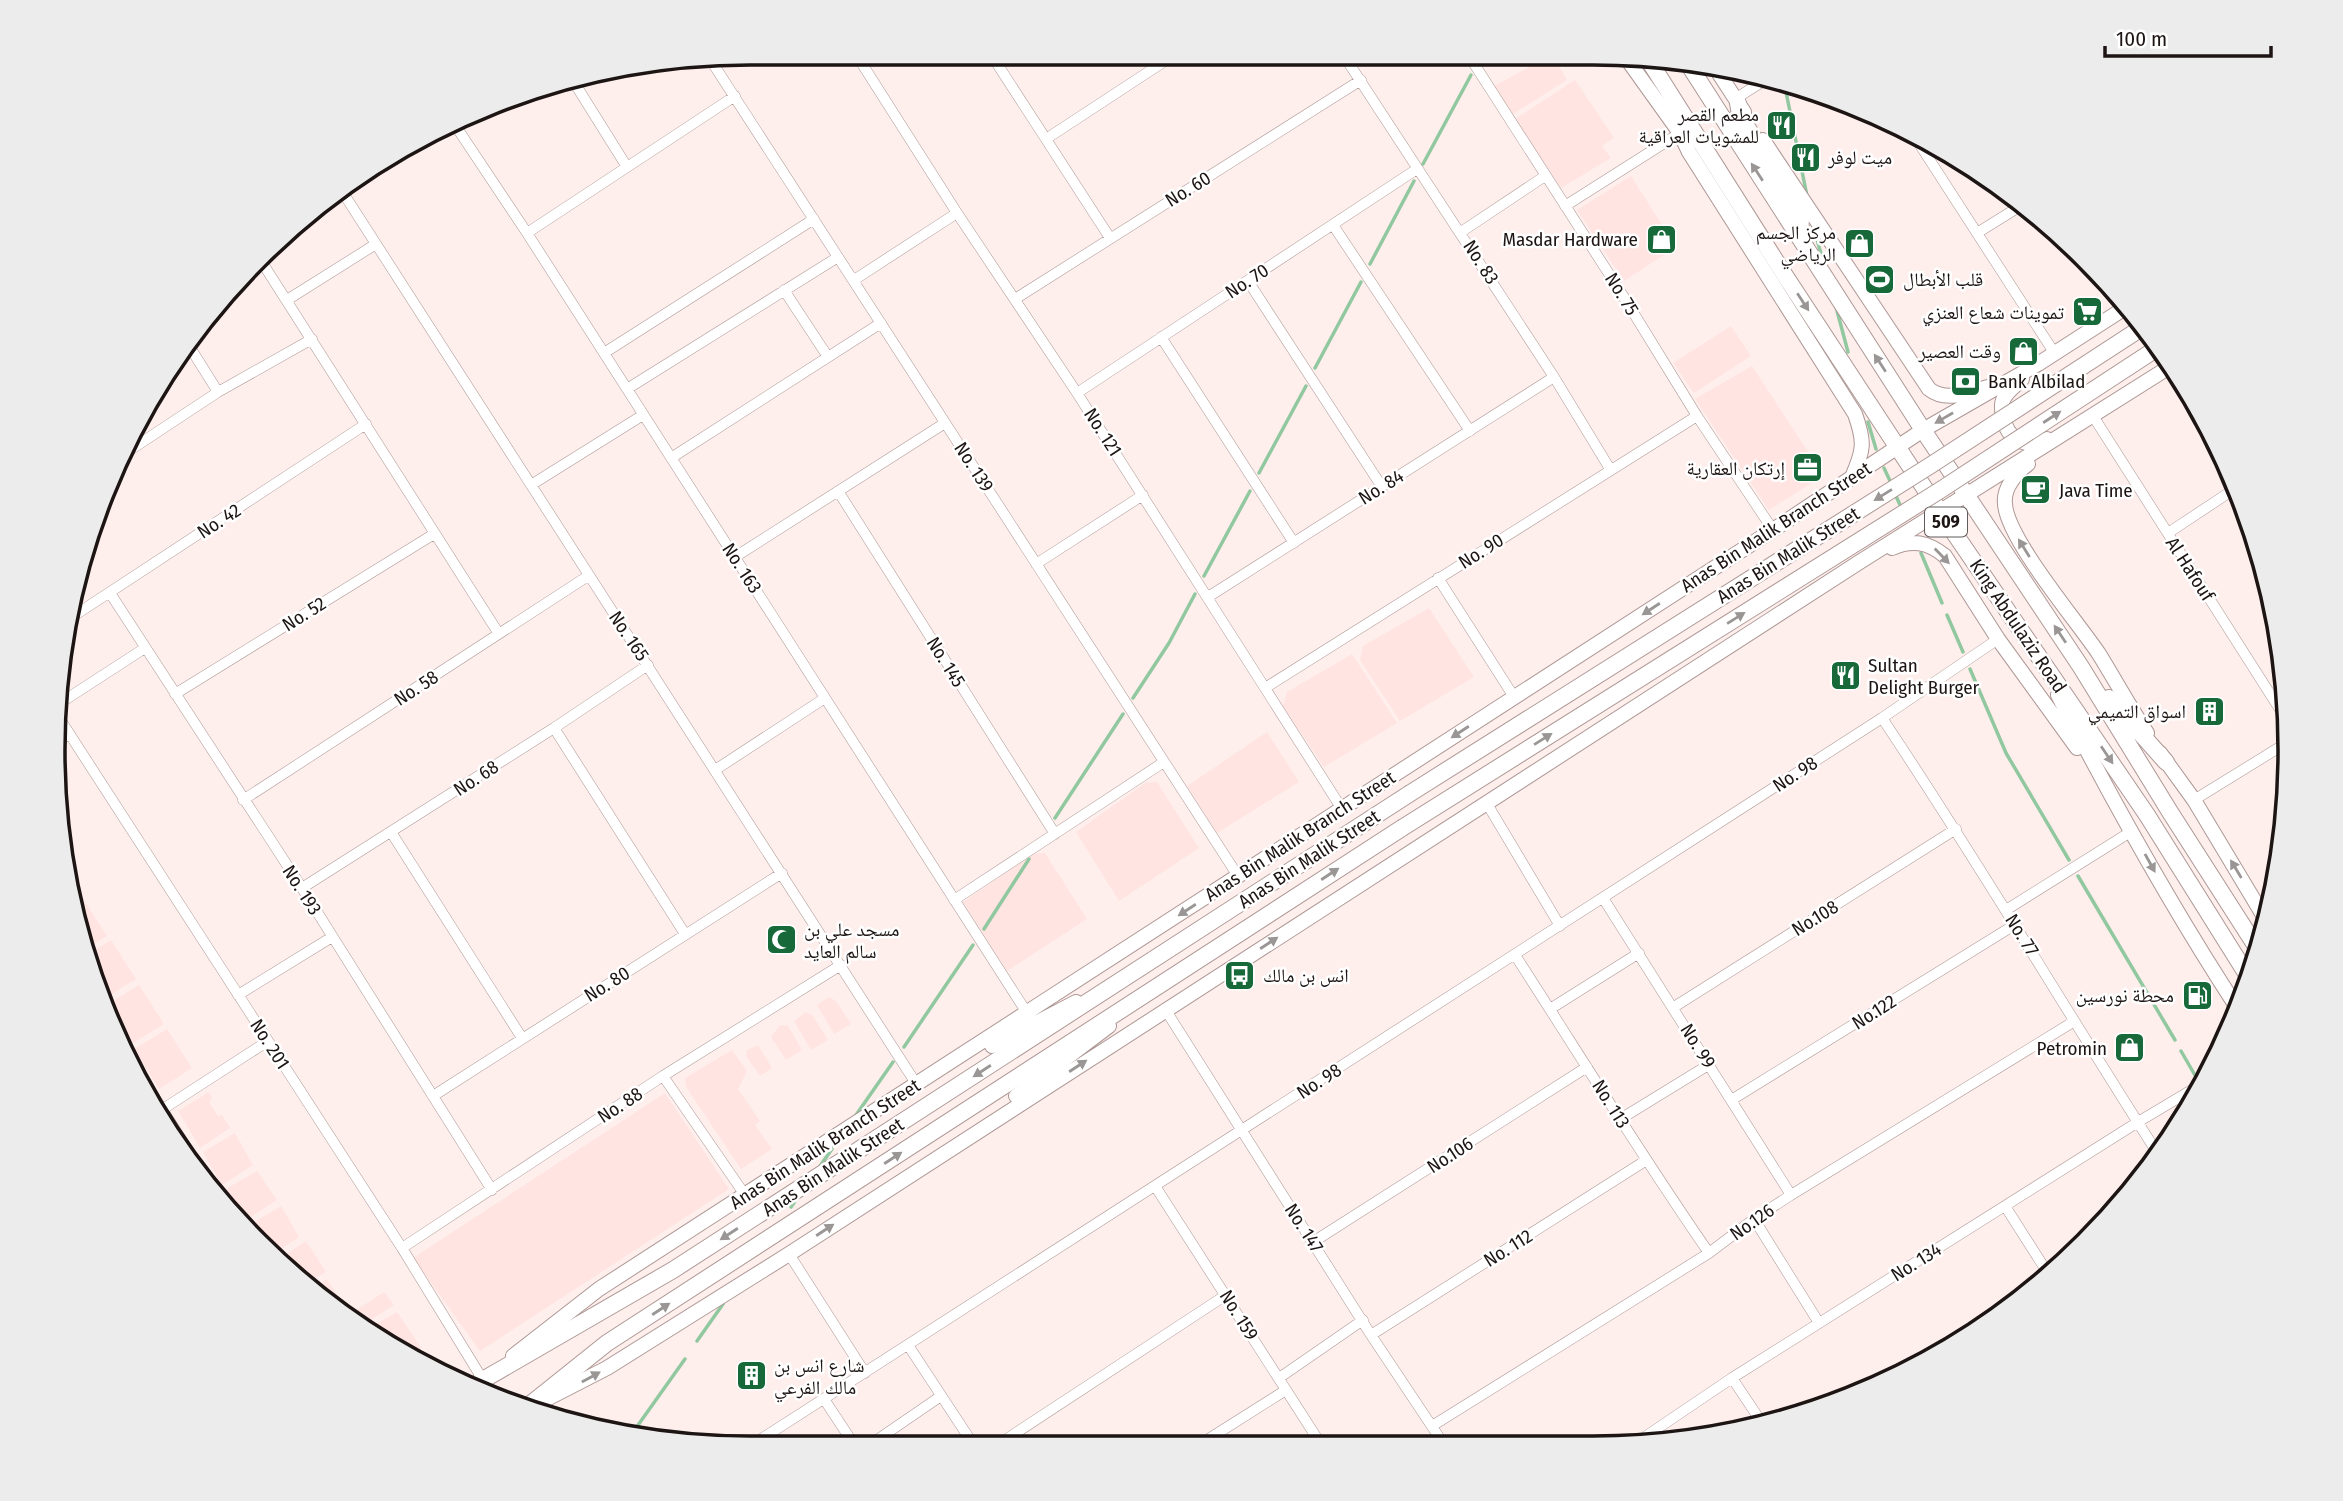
<svg xmlns="http://www.w3.org/2000/svg" width="2343" height="1501" font-family="'Fira Sans Condensed','Noto Naskh Arabic',sans-serif">
	<style>
		.built { fill: #ffe4e1 }
		.lines { fill: none; stroke-linecap: round; stroke-linejoin: round }
		.stream { stroke: #91c8a0; stroke-width: 3.5 }
		.street-casing { stroke: #ad9794; stroke-width: 11 }
		.secondary-casing { stroke: #ad9794; stroke-width: 16 }
		.primary-casing { stroke: #ad9794; stroke-width: 18 }
		.street { stroke: #fff; stroke-width: 10 }
		.secondary { stroke: #fff; stroke-width: 14 }
		.primary { stroke: #fff; stroke-width: 16 }
		.primary-bridge-casing { stroke: #ad9794; stroke-width: 18; stroke-linecap: butt }
		.primary-bridge { stroke: #fff; stroke-width: 16 }
		.oneway { fill: #999695 }
		.labels { text-anchor: middle; dominant-baseline: central; stroke-width: 5; stroke-linejoin: round; paint-order: stroke }
		.shield { fill: #fff; stroke: #615b5a; stroke-width: 2 }
		.shield-label { font-size: 18px; font-weight: bold; fill: #1d1514 }
		.poi-label { font-size: 19px; fill: #1d1514; stroke: #fff; text-anchor: end }
		.street-label { font-size: 19px; fill: #1d1514; stroke: #fff }
		.rim { fill: none; stroke: #1d1514; stroke-width: 3.5 }
	</style>
	<rect width="100%" height="100%" fill="#feefed"/>
	<!-- built -->
	<path class="built" d="M1544,59H1555L1567,80L1513,114L1494,86Z
		M1575,80L1614,138L1602,146L1611,158L1561,188L1515,119Z
		M1631,176L1676,247L1624,281L1577,210Z
		M1731,326L1751,356L1694,393L1673,363Z
		M1752,366L1820,470L1818,479L1769,510L1695,399Z
		M1429,608L1474,677L1400,721L1360,660L1363,646Z
		M1352,654L1397,723L1324,767L1283,706L1287,692Z
		M1267,732L1299,782L1217,833L1187,786Z
		M1157,782L1199,848L1119,901L1076,832L1145,783Z
		M1045,853L1087,919L1007,971L963,902L1033,854Z
		M82,897L107,936L83,951L76,931L72,903Z
		M111,940L136,979L102,1000L85,956Z
		M139,985L164,1024L130,1045L105,1006Z
		M829,997L836,1001L851,1024L834,1034L817,1005Z
		M806,1012L813,1016L828,1040L811,1050L794,1021Z
		M780,1025L788,1026L802,1050L786,1060L771,1037Z
		M167,1029L192,1068L159,1089L134,1049Z
		M758,1045L772,1068L760,1076L746,1056L747,1050Z
		M732,1050L747,1071L738,1089L760,1121L755,1125L772,1149L741,1169L686,1087L685,1078Z
		M209,1092L212,1098L209,1102L218,1116L222,1115L230,1128L200,1148L178,1111Z
		M665,1093L729,1189L480,1351L413,1258Z
		M235,1133L253,1165L222,1185L203,1152Z
		M257,1171L277,1200L246,1220L226,1189Z
		M281,1206L299,1237L272,1255L248,1226Z
		M306,1241L326,1272L304,1285L291,1276L277,1260Z
		M327,1279L346,1309L342,1312L311,1290Z
		M384,1292L394,1305L372,1319L376,1324L397,1312L422,1349L407,1358L347,1316Z"/>
	<g class="lines">
		<!-- stream -->
		<path class="stream" d="M1784,82L1807,196
			M1423,164L1471,75
			M1813,225L1823,261
			M1370,264L1414,181
			M1836,307L1848,352
			M1315,368L1361,282
			M1868,422L1876,449
			M1884,468L1891,483
			M1259,473L1306,386
			M1895,494L1902,509
			M1921,553L1942,603
			M1204,576L1250,491
			M1947,615L1963,652
			M1970,669L2006,753L2069,860
			M1133,698L1169,643L1195,594
			M1055,818L1123,714
			M2078,876L2175,1040
			M984,929L1029,859
			M904,1047L973,945
			M2181,1051L2196,1077
			M856,1115L893,1062
			M820,1166L832,1149
			M791,1207L798,1197
			M697,1341L723,1304
			M631,1435L685,1359"/>
		<defs>
			<path id="street" d="M710,59L1238,876
				M859,59L957,213L1077,393L1342,809
				M994,59L1110,238
				M1346,59L1554,377L1610,469
				M1471,59L1620,291L1697,416L1773,530
				M572,79L627,167
				M1735,99L1768,78
				M455,125L527,233L1027,1013
				M1911,131L2055,354
				M1046,139L1168,59
				M340,188L917,1085
				M1565,206L1680,133
				M1333,225L1470,431
				M1461,232L1545,176
				M527,233L735,96
				M1977,233L2022,205
				M258,256L499,634
				M854,280L957,213
				M1248,281L1382,487
				M784,290L828,357
				M1015,299L1361,80
				M287,300L376,244
				M1161,337L1294,543
				M186,341L218,392
				M604,353L814,219
				M627,389L838,257
				M1077,393L1417,169
				M2093,416L2288,722
				M121,456L218,392L312,339
				M671,458L881,323
				M531,485L643,415
				M838,491L1055,834
				M2168,533L2236,488
				M735,557L945,423
				M1036,564L1143,495
				M1438,578L1514,697
				M110,593L302,888L492,1190
				M1208,597L1554,377
				M72,617L366,424
				M1265,688L1697,416
				M175,694L434,534
				M54,707L145,648
				M54,710L402,1248L483,1380
				M1882,718C1978,861 2065,1009 2158,1154
				M554,728L685,934
				M54,744L69,734
				M715,770L825,698
				M243,800L588,576
				M2194,800L2288,742
				M1486,802L1560,926
				M391,832L522,1038
				M302,888L554,728L648,665
				M1603,898L1791,1195
				M954,900L1164,762
				M2006,910L2132,831
				M1515,955C1579,1054 1641,1155 1709,1253
				M238,995L332,937
				M1674,1007L1956,829
				M1165,1009L1371,1335L1445,1446
				M1550,1009L1639,953
				M663,1076L745,1195
				M433,1096L782,873
				M1733,1099L2016,924
				M160,1111L268,1041
				M1622,1118L1710,1064
				M1155,1186L1322,1446
				M2005,1206L2049,1275
				M1754,1219L1819,1323
				M1313,1242L1587,1067
				M402,1248L663,1076L841,965
				M789,1254L865,1373
				M1371,1335L1645,1161
				M908,1345L973,1444
				M1279,1378L1363,1320
				M1732,1378L1764,1426
				M824,1399L853,1443
				M1432,1426L1709,1253L1754,1219L1791,1195L2073,1022
				M755,1443L1882,718L1998,639
				M871,1444L941,1396
				M999,1444L1226,1295
				M1199,1445L1286,1390
				M1630,1447L1732,1378L2138,1122L2205,1082"/>
			<path id="secondary" d="M1627,59L1685,140
				M1714,66L1744,112
				M1680,133L1689,152L1855,414C1865,442 1864,450 1852,477
				M1763,140L1929,389C1947,403 1969,392 1988,387
				M2022,379C2016,385 2006,392 2003,400C2001,405 2002,411 2003,416C2007,440 2025,449 2047,439
				M2028,464C2016,473 2003,488 2005,504C2007,539 2077,621 2099,654C2115,680 2130,707 2147,733
				M1892,548C1912,539 1928,542 1945,556L1998,639L2077,748
				M2058,695C2113,802 2172,908 2238,1009
				M2160,753L2194,800L2266,920
				M992,1046L1076,1002
				M131,1065L198,1170
				M1016,1096L1109,1026
				M513,1356L599,1289L1773,530L1923,430L2038,364L2128,306
				M537,1404L607,1368L789,1254L1858,563L2171,366"/>
			<path id="primary" d="M1648,59L1784,274L1940,512L2147,815L2251,981
				M1685,59L1923,430L2081,667L2170,812L2259,951
				M1738,103L1740,115L1801,218L1800,238
				M2109,698L2166,762
				M469,1388L673,1270L1409,794
				M527,1407L607,1343L1402,828"/>
		</defs>
		<!-- street casing -->
		<use href="#street" class="street-casing"/>
		<!-- secondary casing -->
		<use href="#secondary" class="secondary-casing"/>
		<!-- primary casing -->
		<use href="#primary" class="primary-casing"/>
		<!-- street -->
		<use href="#street" class="street"/>
		<!-- secondary -->
		<use href="#secondary" class="secondary"/>
		<!-- primary -->
		<use href="#primary" class="primary"/>
		<defs>
			<path id="primary-bridge" d="M1409,794L1931,465L2146,325
				M1402,828L1942,489L2159,347"/>
		</defs>
		<!-- primary-bridge casing -->
		<use href="#primary-bridge" class="primary-bridge-casing"/>
		<!-- primary-bridge -->
		<use href="#primary-bridge" class="primary-bridge"/>
	</g>
	<!-- one-way arrows -->
	<defs><path id="oneway-solid" d="M-6-.8H1V-3.2L6.5 0L1 3.2V.8H-6Z" transform="scale(1.75)"/></defs>
	<g class="oneway">
		<use href="#oneway-solid" transform="translate(1757 172) rotate(-123)"/>
		<use href="#oneway-solid" transform="translate(1803 302) rotate(57)"/>
		<use href="#oneway-solid" transform="translate(1880 363) rotate(-123)"/>
		<use href="#oneway-solid" transform="translate(2052 417) rotate(-33)"/>
		<use href="#oneway-solid" transform="translate(1944 418) rotate(150)"/>
		<use href="#oneway-solid" transform="translate(1883 495) rotate(148)"/>
		<use href="#oneway-solid" transform="translate(2024 548) rotate(-122)"/>
		<use href="#oneway-solid" transform="translate(1942 556) rotate(46)"/>
		<use href="#oneway-solid" transform="translate(1651 609) rotate(147)"/>
		<use href="#oneway-solid" transform="translate(1736 618) rotate(-32)"/>
		<use href="#oneway-solid" transform="translate(2060 634) rotate(-124)"/>
		<use href="#oneway-solid" transform="translate(1460 732) rotate(147)"/>
		<use href="#oneway-solid" transform="translate(1543 739) rotate(-32)"/>
		<use href="#oneway-solid" transform="translate(2107 755) rotate(56)"/>
		<use href="#oneway-solid" transform="translate(2150 863) rotate(61)"/>
		<use href="#oneway-solid" transform="translate(2236 869) rotate(-121)"/>
		<use href="#oneway-solid" transform="translate(1330 874) rotate(-33)"/>
		<use href="#oneway-solid" transform="translate(1187 910) rotate(147)"/>
		<use href="#oneway-solid" transform="translate(1269 943) rotate(-33)"/>
		<use href="#oneway-solid" transform="translate(1078 1066) rotate(-33)"/>
		<use href="#oneway-solid" transform="translate(982 1071) rotate(147)"/>
		<use href="#oneway-solid" transform="translate(893 1158) rotate(-33)"/>
		<use href="#oneway-solid" transform="translate(825 1230) rotate(-33)"/>
		<use href="#oneway-solid" transform="translate(729 1234) rotate(147)"/>
		<use href="#oneway-solid" transform="translate(661 1309) rotate(-33)"/>
		<use href="#oneway-solid" transform="translate(591 1377) rotate(-29)"/>
	</g>
	<!-- icons -->
	<defs>
		<symbol id="restaurant-square" viewBox="-11 -11 22 22"><rect x="-9" y="-9" width="18" height="18" rx="4" fill="#17693a" stroke="#fff"/><path d="M-5-6h1v4h1v-4h1v4h1v-4h1v5L-1.5 .5V6h-2V.5L-5-1ZM5-6V6H3V1.5H1.5Q1.5-4 5-6Z" fill="#fff"/></symbol>
		<symbol id="shop-square" viewBox="-11 -11 22 22"><rect x="-9" y="-9" width="18" height="18" rx="4" fill="#17693a" stroke="#fff"/><path d="M-5-2.5h2.3a2.7 3.5 0 0 1 5.4 0H5L5.5 6h-11ZM-1.5-2.5h3a1.5 2.3 0 0 0-3 0Z" fill="#fff"/></symbol>
		<symbol id="stadium-square" viewBox="-11 -11 22 22"><rect x="-9" y="-9" width="18" height="18" rx="4" fill="#17693a" stroke="#fff"/><path d="M0-5a6.5 5 0 1 0 0 10a6.5 5 0 1 0 0-10ZM-3.5-1.8h7v3.6h-7Z" fill="#fff"/></symbol>
		<symbol id="supermarket-square" viewBox="-11 -11 22 22"><rect x="-9" y="-9" width="18" height="18" rx="4" fill="#17693a" stroke="#fff"/><path d="M-6-5.5h2.5l.6 2H6L4.5 2H-2.5L-4.4-4H-6ZM-1.5 3.2a1.3 1.3 0 1 0 .1 0ZM3 3.2a1.3 1.3 0 1 0 .1 0Z" fill="#fff"/></symbol>
		<symbol id="bank-square" viewBox="-11 -11 22 22"><rect x="-9" y="-9" width="18" height="18" rx="4" fill="#17693a" stroke="#fff"/><path d="M-6-4H6V4H-6ZM0-2.3a2.3 2.3 0 1 0 0 4.6a2.3 2.3 0 1 0 0-4.6Z" fill="#fff"/></symbol>
		<symbol id="office-square" viewBox="-11 -11 22 22"><rect x="-9" y="-9" width="18" height="18" rx="4" fill="#17693a" stroke="#fff"/><path d="M-6-3h4V-5.5h4V-3h4V5H-6ZM-1-4.5V-3h2v-1.5ZM-6 0V1H6V0Z" fill="#fff"/></symbol>
		<symbol id="cafe-square" viewBox="-11 -11 22 22"><rect x="-9" y="-9" width="18" height="18" rx="4" fill="#17693a" stroke="#fff"/><path d="M-5.5-4.5H6V0H3Q3 3.5 0 3.5H-2.5Q-5.5 3.5-5.5 0ZM3-3.2v2h1.7v-2ZM-6 4.5H4V6H-6Z" fill="#fff"/></symbol>
		<symbol id="building-square" viewBox="-11 -11 22 22"><rect x="-9" y="-9" width="18" height="18" rx="4" fill="#17693a" stroke="#fff"/><path d="M-4-6H4V6H1V3H-1V6H-4ZM-2.5-4.3h1.7v1.8h-1.7ZM.8-4.3h1.7v1.8H.8ZM-2.5-1h1.7V.8h-1.7ZM.8-1h1.7V.8H.8Z" fill="#fff"/></symbol>
		<symbol id="mosque-square" viewBox="-11 -11 22 22"><rect x="-9" y="-9" width="18" height="18" rx="4" fill="#17693a" stroke="#fff"/><path d="M3.5-4.9A6 6 0 1 0 3.5 4.9A5 5 0 1 1 3.5-4.9Z" fill="#fff"/></symbol>
		<symbol id="bus-square" viewBox="-11 -11 22 22"><rect x="-9" y="-9" width="18" height="18" rx="4" fill="#17693a" stroke="#fff"/><path d="M-5-6H5V4H4V6H2V4H-2V6H-4V4H-5ZM-3.5-4V0h7V-4ZM-3.5 1.2v1.5H-2V1.2ZM2 1.2v1.5H3.5V1.2Z" fill="#fff"/></symbol>
		<symbol id="fuel-square" viewBox="-11 -11 22 22"><rect x="-9" y="-9" width="18" height="18" rx="4" fill="#17693a" stroke="#fff"/><path d="M-5.5-6h7V0h2V4h1.3V-2.5L3-4.5l.8-.8L6-3V5H2.5V1h-1V6h-7ZM-4.2-4.7v3.2H.2V-4.7Z" fill="#fff"/></symbol>
	</defs>
	<g fill-rule="evenodd">
		<use href="#restaurant-square" x="1764" y="108" width="35" height="35"/>
		<use href="#restaurant-square" x="1788" y="140" width="35" height="35"/>
		<use href="#shop-square" x="1644" y="222" width="35" height="35"/>
		<use href="#shop-square" x="1842" y="226" width="35" height="35"/>
		<use href="#stadium-square" x="1862" y="262" width="35" height="35"/>
		<use href="#supermarket-square" x="2070" y="294" width="35" height="35"/>
		<use href="#shop-square" x="2006" y="334" width="35" height="35"/>
		<use href="#bank-square" x="1948" y="364" width="35" height="35"/>
		<use href="#office-square" x="1790" y="450" width="35" height="35"/>
		<use href="#cafe-square" x="2018" y="472" width="35" height="35"/>
		<use href="#restaurant-square" x="1828" y="658" width="35" height="35"/>
		<use href="#building-square" x="2192" y="694" width="35" height="35"/>
		<use href="#mosque-square" x="764" y="922" width="35" height="35"/>
		<use href="#bus-square" x="1222" y="958" width="35" height="35"/>
		<use href="#fuel-square" x="2180" y="978" width="35" height="35"/>
		<use href="#shop-square" x="2112" y="1030" width="35" height="35"/>
		<use href="#building-square" x="734" y="1358" width="35" height="35"/>
	</g>
	<g class="labels">
		<!-- shield labels -->
		<rect class="shield" x="1925" y="507.5" width="42" height="29" rx="5"/>
		<g class="shield-label">
			<text x="1946" y="522">509</text>
		</g>
		<!-- poi labels -->
		<g class="poi-label">
			<text x="1759" y="114">مطعم القصر<tspan x="1759" dy="22">للمشويات العراقية</tspan></text>
			<text x="1828" y="157" text-anchor="start">ميت لوفر</text>
			<text x="1836" y="232">مركز الجسم<tspan x="1836" dy="22">الرياضي</tspan></text>
			<text x="1638" y="239">Masdar Hardware</text>
			<text x="1903" y="279" text-anchor="start">قلب الأبطال</text>
			<text x="2064" y="312">تموينات شعاع العنزي</text>
			<text x="2001" y="351">وقت العصير</text>
			<text x="1988" y="381" text-anchor="start">Bank Albilad</text>
			<text x="1785" y="468">إرتكان العقارية</text>
			<text x="2059" y="490" text-anchor="start">Java Time</text>
			<text x="1868" y="665" text-anchor="start">Sultan<tspan x="1868" dy="22">Delight Burger</tspan></text>
			<text x="2186" y="711">اسواق التميمي</text>
			<text x="804" y="929" text-anchor="start">مسجد علي بن<tspan x="804" dy="22">سالم العايد</tspan></text>
			<text x="1263" y="975" text-anchor="start">انس بن مالك</text>
			<text x="2174" y="995">محطة نورسين</text>
			<text x="2107" y="1048">Petromin</text>
			<text x="774" y="1365" text-anchor="start">شارع انس بن<tspan x="774" dy="22">مالك الفرعي</tspan></text>
		</g>
		<!-- street labels -->
		<g class="street-label">
			<text transform="translate(1188 189) rotate(-32)">No. 60</text>
			<text transform="translate(1481 262) rotate(57)">No. 83</text>
			<text transform="translate(1247 281) rotate(-33)">No. 70</text>
			<text transform="translate(1622 294) rotate(58)">No. 75</text>
			<text transform="translate(1103 432) rotate(57)">No. 121</text>
			<text transform="translate(974 467) rotate(57)">No. 139</text>
			<text transform="translate(1381 487) rotate(-32)">No. 84</text>
			<text transform="translate(219 521) rotate(-33)">No. 42</text>
			<text transform="translate(1776 527) rotate(-33)">Anas Bin Malik Branch Street</text>
			<text transform="translate(1481 551) rotate(-32)">No. 90</text>
			<text transform="translate(1788 555) rotate(-32)">Anas Bin Malik Street</text>
			<text transform="translate(742 568) rotate(57)">No. 163</text>
			<text transform="translate(2190 569) rotate(57)">Al Hafouf</text>
			<text transform="translate(304 614) rotate(-32)">No. 52</text>
			<text transform="translate(2018 626) rotate(56)">King Abdulaziz Road</text>
			<text transform="translate(629 636) rotate(56)">No. 165</text>
			<text transform="translate(946 662) rotate(58)">No. 145</text>
			<text transform="translate(416 688) rotate(-33)">No. 58</text>
			<text transform="translate(1795 774) rotate(-33)">No. 98</text>
			<text transform="translate(476 778) rotate(-33)">No. 68</text>
			<text transform="translate(1300 836) rotate(-33)">Anas Bin Malik Branch Street</text>
			<text transform="translate(1309 859) rotate(-33)">Anas Bin Malik Street</text>
			<text transform="translate(302 890) rotate(57)">No. 193</text>
			<text transform="translate(1815 918) rotate(-32)">No.108</text>
			<text transform="translate(2022 935) rotate(58)">No. 77</text>
			<text transform="translate(607 984) rotate(-32)">No. 80</text>
			<text transform="translate(1874 1012) rotate(-32)">No.122</text>
			<text transform="translate(270 1044) rotate(57)">No. 201</text>
			<text transform="translate(1698 1046) rotate(58)">No. 99</text>
			<text transform="translate(1319 1081) rotate(-33)">No. 98</text>
			<text transform="translate(1611 1104) rotate(58)">No. 113</text>
			<text transform="translate(620 1105) rotate(-33)">No. 88</text>
			<text transform="translate(825 1144) rotate(-33)">Anas Bin Malik Branch Street</text>
			<text transform="translate(1450 1155) rotate(-33)">No.106</text>
			<text transform="translate(833 1167) rotate(-33)">Anas Bin Malik Street</text>
			<text transform="translate(1752 1222) rotate(-35)">No.126</text>
			<text transform="translate(1304 1228) rotate(57)">No. 147</text>
			<text transform="translate(1508 1248) rotate(-32)">No. 112</text>
			<text transform="translate(1916 1262) rotate(-32)">No. 134</text>
			<text transform="translate(1239 1315) rotate(58)">No. 159</text>
		</g>
	</g>
	<!-- crop -->
	<path d="M0 0H2343V1501H0ZM750 65H1593A685 685 0 0 1 2278 750V751A685 685 0 0 1 1593 1436H750A685 685 0 0 1 65 751V750A685 685 0 0 1 750 65Z" fill="#edecec" fill-rule="evenodd"/>
	<path class="rim" d="M750 65H1593A685 685 0 0 1 2278 750V751A685 685 0 0 1 1593 1436H750A685 685 0 0 1 65 751V750A685 685 0 0 1 750 65Z"/>
	<!-- scale -->
	<path d="M2105 46v10h166v-10" fill="none" stroke="#1d1514" stroke-width="3.5"/>
	<text x="2116" y="46" font-size="21" fill="#1d1514" stroke="#ffffff" stroke-width="5" paint-order="stroke">100 m</text>
</svg>
